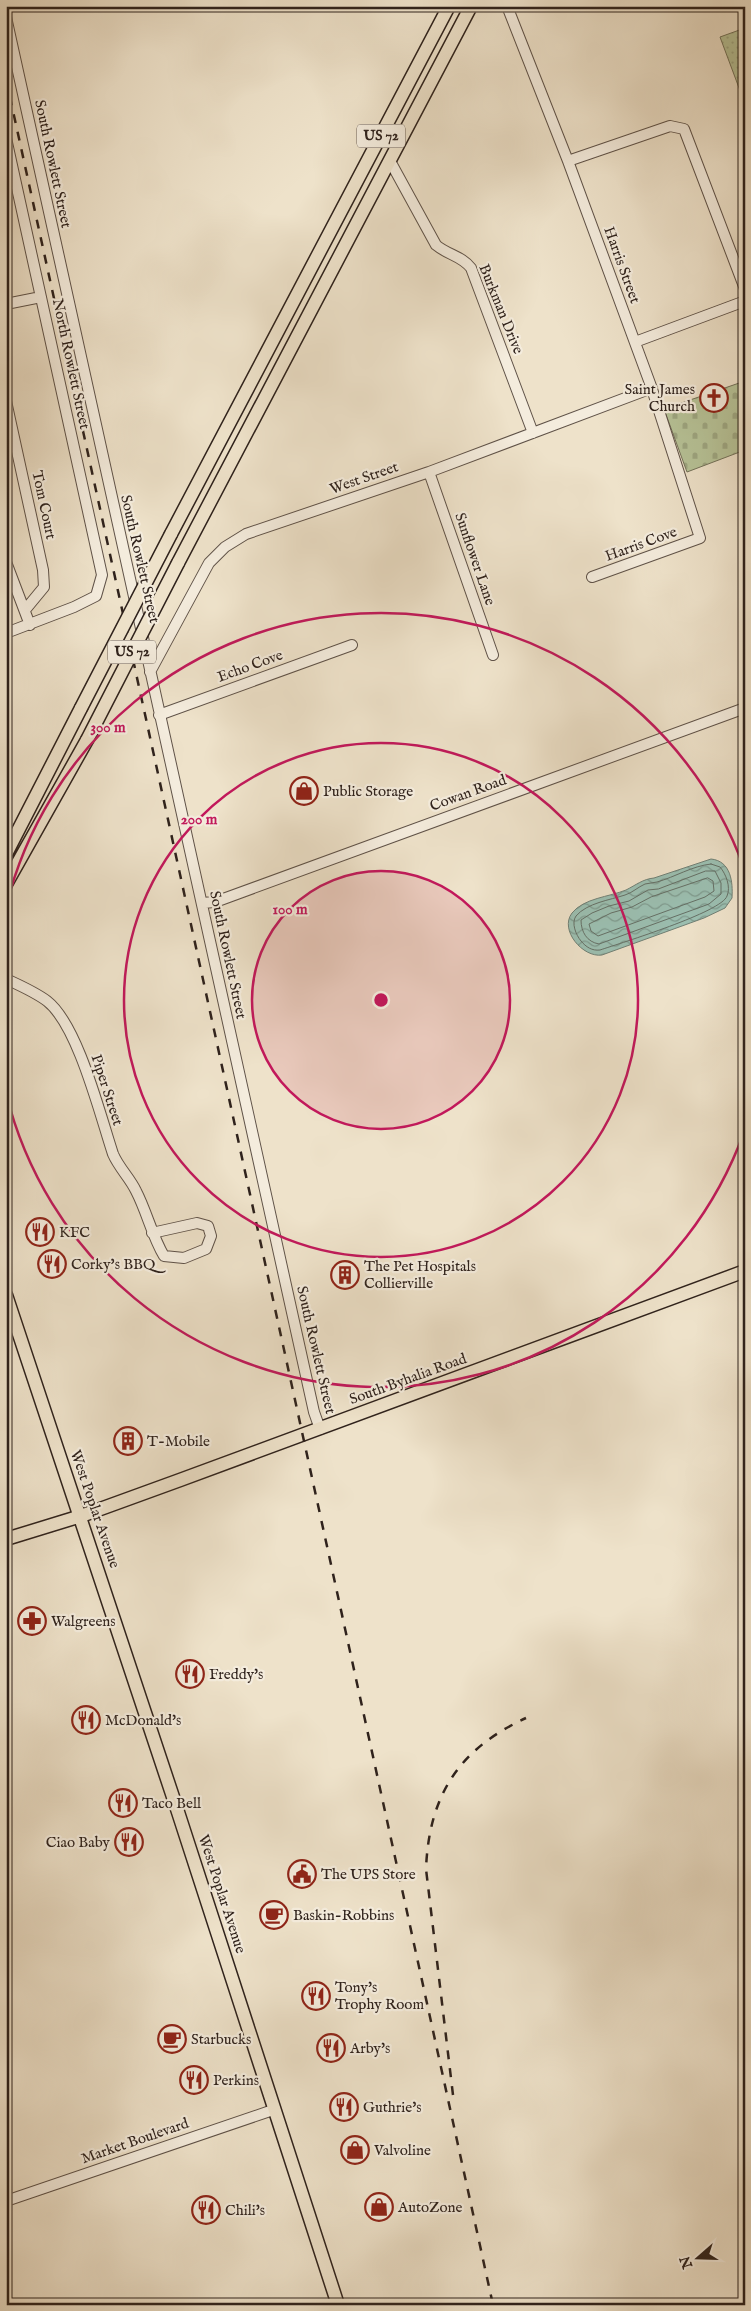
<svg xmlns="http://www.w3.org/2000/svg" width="751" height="2311" font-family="'IM FELL English',serif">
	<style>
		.grass { fill: url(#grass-dots); stroke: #73725a }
		.cemetery { fill: url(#cemetery-stones); stroke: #73725a }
		.water { fill: url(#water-waves); stroke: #708075 }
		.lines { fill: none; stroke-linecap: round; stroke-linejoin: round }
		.shore { stroke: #657066; stroke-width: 1 }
		.minor-casing { stroke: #5f5248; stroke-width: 12 }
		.major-casing { stroke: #2f221c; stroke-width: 15 }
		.minor { stroke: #f4ecdd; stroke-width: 10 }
		.major { stroke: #eee2ca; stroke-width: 12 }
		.rail { stroke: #2f221c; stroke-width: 2.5; stroke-dasharray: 9 9; stroke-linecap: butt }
		.major-bridge-casing { stroke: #2f221c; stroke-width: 15; stroke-linecap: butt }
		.major-bridge { stroke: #eee2ca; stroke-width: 12 }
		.ring { fill: none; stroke: #c2185b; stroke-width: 2.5 }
		.labels { text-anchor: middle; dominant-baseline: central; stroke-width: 4.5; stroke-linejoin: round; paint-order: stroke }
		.shield { fill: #f4ecdd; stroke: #6a5f56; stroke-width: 1 }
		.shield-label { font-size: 14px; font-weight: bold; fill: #2f221c }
		.street-label { font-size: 15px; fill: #2f221c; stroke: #f4ecdd }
		.poi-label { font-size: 15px; fill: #2f221c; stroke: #f4ecdd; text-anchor: start }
		.centre { fill: #c2185b; stroke: #f4ecdd; stroke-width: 2.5 }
		.ring-label { font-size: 15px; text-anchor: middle; font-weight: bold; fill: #c2185b; stroke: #f4ecdd; stroke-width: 4.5; stroke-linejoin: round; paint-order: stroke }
	</style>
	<defs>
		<pattern id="grass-dots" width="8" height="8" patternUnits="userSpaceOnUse" patternTransform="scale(1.25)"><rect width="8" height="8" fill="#b7c398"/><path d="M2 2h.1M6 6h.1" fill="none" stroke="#9ea782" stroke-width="1.8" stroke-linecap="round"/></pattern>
		<pattern id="cemetery-stones" width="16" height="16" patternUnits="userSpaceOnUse" patternTransform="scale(1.25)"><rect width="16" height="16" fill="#b7c398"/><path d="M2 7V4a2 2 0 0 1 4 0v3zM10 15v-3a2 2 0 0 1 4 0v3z" fill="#9ea782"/></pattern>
		<pattern id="water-waves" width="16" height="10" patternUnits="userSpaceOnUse" patternTransform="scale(1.25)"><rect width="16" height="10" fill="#9bbfb1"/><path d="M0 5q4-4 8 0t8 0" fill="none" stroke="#7f9b8f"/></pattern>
	</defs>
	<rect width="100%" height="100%" fill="#eee2ca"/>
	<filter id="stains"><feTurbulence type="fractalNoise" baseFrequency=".004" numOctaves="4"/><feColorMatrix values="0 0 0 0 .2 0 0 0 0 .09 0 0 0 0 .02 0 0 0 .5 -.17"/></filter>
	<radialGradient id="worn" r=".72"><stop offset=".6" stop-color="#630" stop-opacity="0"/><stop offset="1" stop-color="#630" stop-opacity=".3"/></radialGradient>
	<!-- grass -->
	<path class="grass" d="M745,28V104L720,37Z"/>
	<!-- cemetery -->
	<path class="cemetery" d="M745,381V450L687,472L664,409Z"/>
	<!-- water -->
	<path class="water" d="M711,859C731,861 733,882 732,898L725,908L704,918L602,955C583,958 559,930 572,913C584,898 609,897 626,890C636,885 643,879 654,878Z"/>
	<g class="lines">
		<!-- shore -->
		<path class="shore" d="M711,864L720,867C726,874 731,887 727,896C722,912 621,943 600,950C592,951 586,947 581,941C576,935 571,923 576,916C587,903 610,900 625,895C632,893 638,887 645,884C649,883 653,883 657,882C675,877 692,866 711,864Z
			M706,871H715L721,883V894L709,904L599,944C587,942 581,932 581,920L592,913L609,906L629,901L648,890L658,889Z
			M708,878L713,881L714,891L705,897L598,936L591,931L589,924L611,913L632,907L651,897Z"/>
		<defs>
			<path id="minor" d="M507,6L568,161L651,386L700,538L592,577
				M6,17L314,1412L320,1429
				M6,138L102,575L96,596L74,607L6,633
				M390,161L436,245C448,255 462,256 471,268L533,433
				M568,161L670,126L684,129L745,289
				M6,304L41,297
				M635,342L745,301
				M6,401L43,570L44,587L25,610
				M429,472L493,655
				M6,562L30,625
				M150,672L209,563L225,547L246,534L429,472L652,388
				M159,715L352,645
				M202,903L215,902L745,708
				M6,979C19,985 35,992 47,1001C78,1025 100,1115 113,1154C119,1168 130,1178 136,1191C147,1212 152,1236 164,1256L184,1258L206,1249L211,1236L208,1226L197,1223L152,1233
				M6,2201L273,2110"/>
			<path id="major" d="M171,534L449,6
				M178,563L471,6
				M6,854L81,708
				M6,884L87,740
				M6,1295L178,1812L338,2305
				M6,1539L81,1516L180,1480L745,1271"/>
		</defs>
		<!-- minor casing -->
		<use href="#minor" class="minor-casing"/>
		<!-- major casing -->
		<use href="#major" class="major-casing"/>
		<!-- minor -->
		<use href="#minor" class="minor"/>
		<!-- major -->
		<use href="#major" class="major"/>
		<!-- rail -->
		<path class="rail" d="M6,79L493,2305
			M453,2095L426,1869C429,1795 459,1749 526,1718"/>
		<defs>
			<path id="major-bridge" d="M81,708L171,534
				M87,740L178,563"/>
		</defs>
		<!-- major-bridge casing -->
		<use href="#major-bridge" class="major-bridge-casing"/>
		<!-- major-bridge -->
		<use href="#major-bridge" class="major-bridge"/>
	</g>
	<!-- distance rings -->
	<circle cx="381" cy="1000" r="129" fill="#c2185b" fill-opacity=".12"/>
	<g class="ring">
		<circle cx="381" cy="1000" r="129"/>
		<circle cx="381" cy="1000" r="257"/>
		<path d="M744 1132A386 386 0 0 1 6 1093M6 907A386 386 0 0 1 744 868"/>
	</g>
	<!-- icons -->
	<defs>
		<symbol id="church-ring" viewBox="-11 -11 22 22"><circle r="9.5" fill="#f4ecdd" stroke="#8f2418" stroke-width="1.5"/><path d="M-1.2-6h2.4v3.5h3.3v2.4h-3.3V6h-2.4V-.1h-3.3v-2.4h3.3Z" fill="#8f2418"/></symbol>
		<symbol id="shop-ring" viewBox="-11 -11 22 22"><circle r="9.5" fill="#f4ecdd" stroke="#8f2418" stroke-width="1.5"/><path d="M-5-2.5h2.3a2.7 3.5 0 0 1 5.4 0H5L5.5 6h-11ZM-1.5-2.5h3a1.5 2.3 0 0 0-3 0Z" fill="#8f2418"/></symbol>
		<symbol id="restaurant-ring" viewBox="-11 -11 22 22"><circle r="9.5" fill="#f4ecdd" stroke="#8f2418" stroke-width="1.5"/><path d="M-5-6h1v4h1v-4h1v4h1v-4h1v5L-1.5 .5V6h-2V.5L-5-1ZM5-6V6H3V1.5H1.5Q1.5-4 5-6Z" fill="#8f2418"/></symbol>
		<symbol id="building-ring" viewBox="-11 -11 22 22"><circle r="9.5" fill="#f4ecdd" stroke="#8f2418" stroke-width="1.5"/><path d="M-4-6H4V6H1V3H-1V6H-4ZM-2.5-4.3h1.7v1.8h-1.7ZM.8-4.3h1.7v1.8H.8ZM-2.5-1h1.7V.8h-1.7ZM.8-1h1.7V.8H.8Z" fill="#8f2418"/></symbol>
		<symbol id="pharmacy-ring" viewBox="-11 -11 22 22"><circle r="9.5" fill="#f4ecdd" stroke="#8f2418" stroke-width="1.5"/><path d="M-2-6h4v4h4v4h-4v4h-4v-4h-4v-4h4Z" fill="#8f2418"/></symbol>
		<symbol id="civic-ring" viewBox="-11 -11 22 22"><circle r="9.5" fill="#f4ecdd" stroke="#8f2418" stroke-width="1.5"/><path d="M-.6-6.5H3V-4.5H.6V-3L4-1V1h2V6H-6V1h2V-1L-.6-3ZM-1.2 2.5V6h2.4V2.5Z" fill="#8f2418"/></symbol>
		<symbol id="cafe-ring" viewBox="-11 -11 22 22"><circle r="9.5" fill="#f4ecdd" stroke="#8f2418" stroke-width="1.5"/><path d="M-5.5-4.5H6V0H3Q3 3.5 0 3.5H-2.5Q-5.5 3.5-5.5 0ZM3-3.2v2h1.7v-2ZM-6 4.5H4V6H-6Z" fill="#8f2418"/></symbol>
	</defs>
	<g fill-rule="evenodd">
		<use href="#church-ring" x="698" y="382" width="32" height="32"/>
		<use href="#shop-ring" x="288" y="775" width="32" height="32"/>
		<use href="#restaurant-ring" x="24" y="1216" width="32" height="32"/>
		<use href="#restaurant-ring" x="36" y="1248" width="32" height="32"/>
		<use href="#building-ring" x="329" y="1259" width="32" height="32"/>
		<use href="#building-ring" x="112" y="1425" width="32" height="32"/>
		<use href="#pharmacy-ring" x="16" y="1605" width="32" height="32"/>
		<use href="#restaurant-ring" x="174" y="1658" width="32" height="32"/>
		<use href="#restaurant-ring" x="70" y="1704" width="32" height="32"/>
		<use href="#restaurant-ring" x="107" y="1787" width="32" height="32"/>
		<use href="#restaurant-ring" x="113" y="1826" width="32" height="32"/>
		<use href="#civic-ring" x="286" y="1858" width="32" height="32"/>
		<use href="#cafe-ring" x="258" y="1899" width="32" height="32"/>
		<use href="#restaurant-ring" x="300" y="1980" width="32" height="32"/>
		<use href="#cafe-ring" x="156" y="2023" width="32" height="32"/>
		<use href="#restaurant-ring" x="315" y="2032" width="32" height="32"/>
		<use href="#restaurant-ring" x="178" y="2064" width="32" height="32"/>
		<use href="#restaurant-ring" x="328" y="2091" width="32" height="32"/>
		<use href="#shop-ring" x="339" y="2134" width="32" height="32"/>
		<use href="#shop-ring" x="363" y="2191" width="32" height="32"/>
		<use href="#restaurant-ring" x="190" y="2194" width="32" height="32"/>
	</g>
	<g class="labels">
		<!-- shield labels -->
		<g class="shield">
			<rect x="357" y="124.5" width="48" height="23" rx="4"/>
			<rect x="108" y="640.5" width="48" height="23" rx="4"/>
		</g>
		<g class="shield-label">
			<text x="381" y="136">US 72</text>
			<text x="132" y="652">US 72</text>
		</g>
		<!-- street labels -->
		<g class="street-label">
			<text transform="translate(53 164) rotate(78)">South Rowlett Street</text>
			<text transform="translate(622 265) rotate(70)">Harris Street</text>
			<text transform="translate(501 309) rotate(68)">Burkman Drive</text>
			<text transform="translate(71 364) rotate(78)">North Rowlett Street</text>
			<text transform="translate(364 478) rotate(-19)">West Street</text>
			<text transform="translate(44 505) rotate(78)">Tom Court</text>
			<text transform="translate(641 544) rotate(-20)">Harris Cove</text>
			<text transform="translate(140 559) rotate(77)">South Rowlett Street</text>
			<text transform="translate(475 559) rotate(71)">Sunflower Lane</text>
			<text transform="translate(250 666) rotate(-20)">Echo Cove</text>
			<text transform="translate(468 793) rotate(-20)">Cowan Road</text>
			<text transform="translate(228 955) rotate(78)">South Rowlett Street</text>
			<text transform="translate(107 1090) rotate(72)">Piper Street</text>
			<text transform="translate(316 1350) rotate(77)">South Rowlett Street</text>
			<text transform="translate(408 1379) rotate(-20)">South Byhalia Road</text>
			<text transform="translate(95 1509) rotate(71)">West Poplar Avenue</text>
			<text transform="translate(222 1894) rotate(72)">West Poplar Avenue</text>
			<text transform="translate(135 2141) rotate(-19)">Market Boulevard</text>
		</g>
		<!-- poi labels -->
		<g class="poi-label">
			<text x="695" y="389" text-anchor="end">Saint James<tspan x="695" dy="17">Church</tspan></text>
			<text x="323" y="791">Public Storage</text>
			<text x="59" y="1232">KFC</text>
			<text x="71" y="1264">Corky's BBQ</text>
			<text x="364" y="1266">The Pet Hospitals<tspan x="364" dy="17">Collierville</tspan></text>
			<text x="147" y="1441">T-Mobile</text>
			<text x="51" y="1621">Walgreens</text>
			<text x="209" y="1674">Freddy's</text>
			<text x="105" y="1720">McDonald's</text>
			<text x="142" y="1803">Taco Bell</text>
			<text x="110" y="1842" text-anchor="end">Ciao Baby</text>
			<text x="321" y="1874">The UPS Store</text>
			<text x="293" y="1915">Baskin-Robbins</text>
			<text x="335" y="1987">Tony's<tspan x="335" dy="17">Trophy Room</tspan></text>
			<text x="191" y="2039">Starbucks</text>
			<text x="350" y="2048">Arby's</text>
			<text x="213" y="2080">Perkins</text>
			<text x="363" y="2107">Guthrie's</text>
			<text x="374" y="2150">Valvoline</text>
			<text x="398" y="2207">AutoZone</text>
			<text x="225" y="2210">Chili's</text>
		</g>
	</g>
	<circle cx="381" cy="1000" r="8" class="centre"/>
	<g class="ring-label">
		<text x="108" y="732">300 m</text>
		<text x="199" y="824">200 m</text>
		<text x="290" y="914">100 m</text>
	</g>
	<!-- margin -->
	<rect width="751" height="2311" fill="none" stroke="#eee2ca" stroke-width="25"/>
	<rect x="8" y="8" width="736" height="2296" fill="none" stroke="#2f221c" stroke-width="2.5"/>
	<rect x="12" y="12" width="726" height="2286" fill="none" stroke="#2f221c"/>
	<!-- north arrow -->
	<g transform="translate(698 2258) rotate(250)" stroke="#f4ecdd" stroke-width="4" paint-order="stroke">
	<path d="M0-4L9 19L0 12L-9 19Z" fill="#2f221c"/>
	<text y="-8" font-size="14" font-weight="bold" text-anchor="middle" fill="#2f221c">N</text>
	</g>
	<rect width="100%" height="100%" filter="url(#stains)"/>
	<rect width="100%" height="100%" fill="url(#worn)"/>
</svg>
